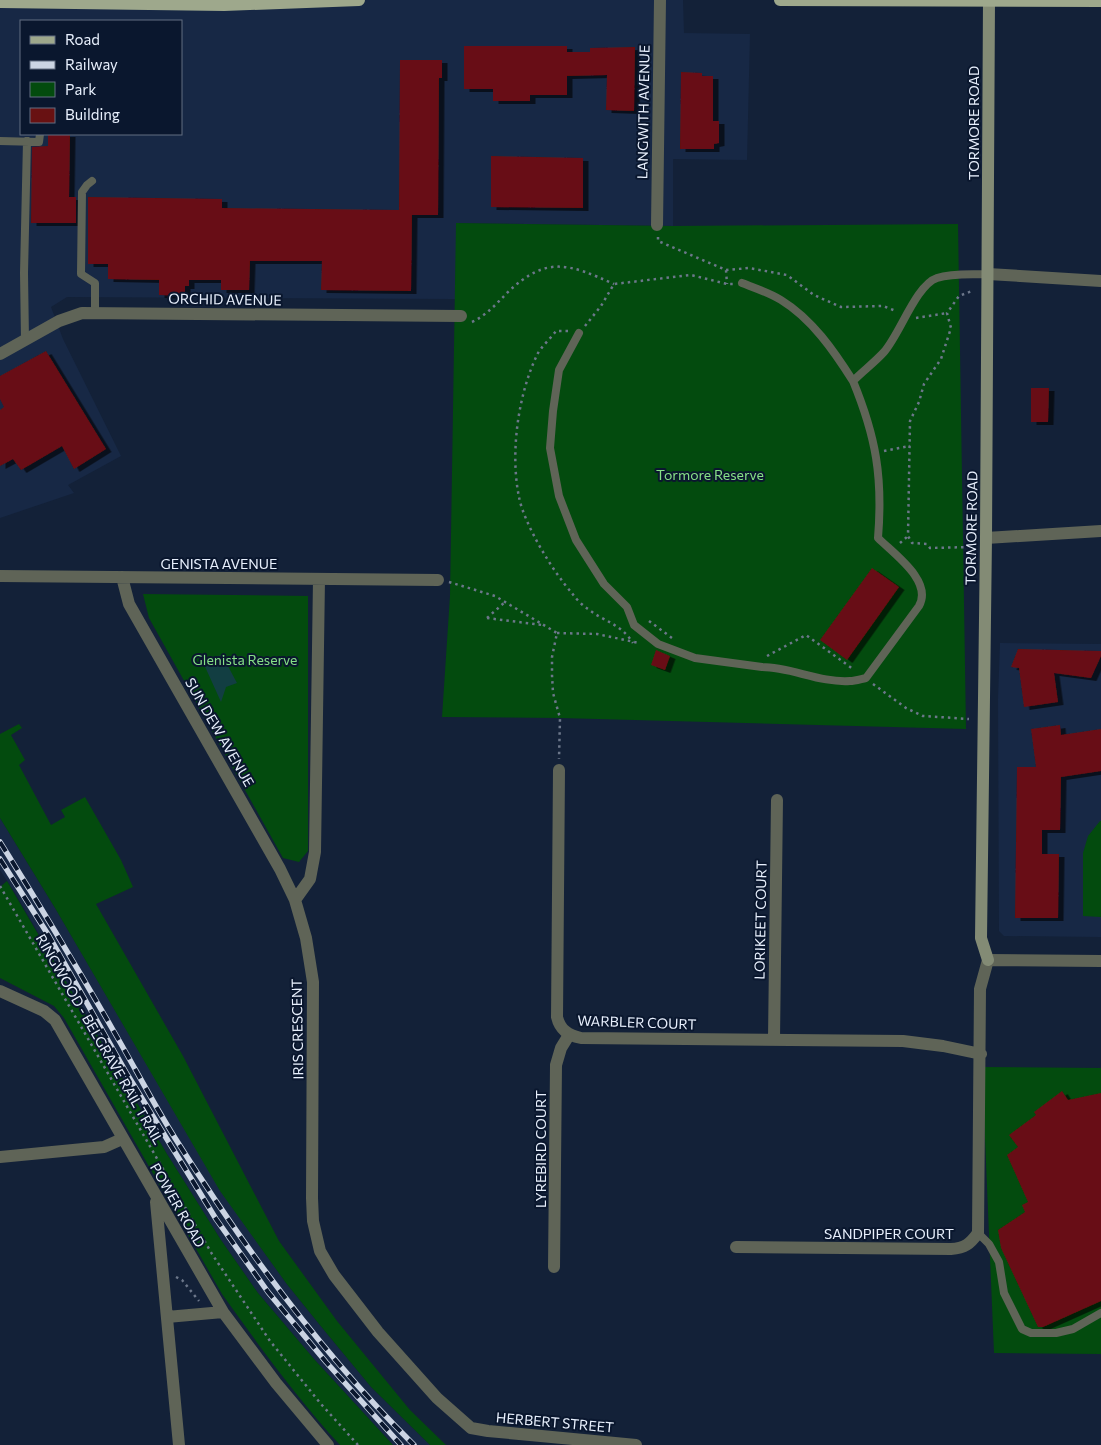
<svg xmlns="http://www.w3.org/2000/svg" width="1101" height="1445" font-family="Commissioner,sans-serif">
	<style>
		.built { fill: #172845; fill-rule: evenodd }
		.green { fill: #034b0e }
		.water { fill: #123e42 }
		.building { fill: #681112; filter: url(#shadow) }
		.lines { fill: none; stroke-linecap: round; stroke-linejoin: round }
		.path { stroke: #6c778a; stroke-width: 2.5; stroke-dasharray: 2.5 4; stroke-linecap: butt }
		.lane { stroke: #5f6457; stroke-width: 8 }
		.street { stroke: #5f6457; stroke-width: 12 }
		.secondary { stroke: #838b75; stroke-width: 12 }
		.primary { stroke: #9ea88c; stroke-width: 12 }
		.rail-casing { stroke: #cbd4e3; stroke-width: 5.5 }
		.rail { stroke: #0a172e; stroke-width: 4; stroke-dasharray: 11; stroke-linecap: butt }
		.labels { text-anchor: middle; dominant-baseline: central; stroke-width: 4; stroke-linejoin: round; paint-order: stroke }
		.street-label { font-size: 14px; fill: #e8f0fd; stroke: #0a172e }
		.park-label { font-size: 14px; fill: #87e087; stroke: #0a172e }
	</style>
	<defs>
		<filter id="shadow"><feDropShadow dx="5.5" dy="3" stdDeviation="0" flood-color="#0009"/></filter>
	</defs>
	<rect width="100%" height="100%" fill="#132138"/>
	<!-- built -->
	<path class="built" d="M0,0H683L684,33L750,34L747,160L673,159V226L457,223L455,299L67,297L51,307L63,339L121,456L68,485L74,493L0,518ZM21,21H181V134H21Z
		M1000,643L1101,644V937L1004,936L999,931L998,699Z
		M0,818L55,908L221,1191L286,1283L319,1324L371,1387L430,1445H393L314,1359L258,1293L221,1240L167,1154L15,893L0,870Z"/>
	<!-- green -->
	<path class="green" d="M456,223L673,226L958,224L966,729L560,718L442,717L450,596Z
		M143,594L308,596V851L299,862L283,858L149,618Z
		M19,724L22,728L11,735L25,760L19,765L51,825L65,817L61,810L85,797L121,860L133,887L96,904L183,1056L279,1241L337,1321L410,1410L446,1445H430L371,1387L319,1324L286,1283L220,1191L55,908L0,818V734Z
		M1100,821H1101V917L1083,916V853L1088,836Z
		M7,881L167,1154L221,1240L258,1293L314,1359L393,1445H340C297,1398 259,1346 222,1294L64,1018L54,1006L0,978V887Z
		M982,1067L1101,1068V1354L994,1353Z"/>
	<!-- water -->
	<path class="water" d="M222,655L237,683L226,687L221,702L202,660Z"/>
	<!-- building -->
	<path class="building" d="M464,46H567V52H590V48L635,47L634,111L606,110L607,75L567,76V95H530V101H493V89H464Z
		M400,60H442V78H439L438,215H412L411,291L321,290L322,261H250L249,290H221V280H189V286H185V296L159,295V280L108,279V264H88V197L222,199V208L399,210Z
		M681,72L702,73V76H713V121H719V143L714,144V149H680Z
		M48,134H70L69,197H76V223H31L32,147L48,146Z
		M491,156L583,158V208L491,207Z
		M46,351L106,449L74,469L62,446L21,470L13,459L0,466V410L4,407L0,399V376Z
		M1031,388H1049L1048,422H1031Z
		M872,568L899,587L847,660L820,640Z
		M1018,649L1101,651V656L1091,678L1054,673L1058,702L1024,707L1019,668L1011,667Z
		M656,650L670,656L665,670L651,665Z
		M1060,725L1061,735L1101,729V771L1061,777L1060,830H1042V854H1059L1058,918H1015L1017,767H1036L1031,729Z
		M1062,1091L1068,1100L1101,1093V1301L1043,1327H1038L1001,1248L998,1230L1025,1212L1022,1205L1028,1202L1007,1155L1018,1147L1009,1135L1036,1115L1034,1112Z"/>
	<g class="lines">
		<!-- path -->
		<path class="path" d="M658,237V241L726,270L727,284
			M726,270L749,268L787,275L814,295L841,307L883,306L896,311
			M916,318L947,313
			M472,322C487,315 497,303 508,292C547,255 569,264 614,284
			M585,326L601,306L614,284L691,275L727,284H733
			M568,331H556C550,339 541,347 537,355C518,395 510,453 519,497C524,524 553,572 572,593C576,599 582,605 588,609C605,622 621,624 633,643
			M884,451L910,446
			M900,543L908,536
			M970,547L930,548L927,544L912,543L908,536L910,421L919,402L924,384L941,359L951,328L947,313L959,296L972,291
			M449,582L495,596L557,633L552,657V675L553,693L560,718L559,759
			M487,618L542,625
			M487,618L505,602
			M649,621L672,638
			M557,633L597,634L639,643
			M767,656L806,635L853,669
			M873,684L906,708L923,716L969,719
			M0,886L212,1254L270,1341L321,1404L358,1445
			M176,1277L182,1280L199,1301"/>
		<!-- lane -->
		<path class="lane" d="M0,141L39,142L40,134
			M92,181L87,185L82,192L81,274L95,283V312
			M742,283C755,288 770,293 781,300C812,319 834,351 853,381
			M579,333L559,370L553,411L550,448L559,496L576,540L604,584L627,607L634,625L658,644L695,658L762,667C791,667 820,683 850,681C855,681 861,679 866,678L919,606C933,581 894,554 878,538C883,477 876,437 853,381C863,371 875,362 884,352C900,334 916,285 937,278C953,273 972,275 988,274
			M25,340L24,273L27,141
			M978,1233L989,1244L999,1262L1004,1293L1022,1329L1031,1333H1056L1073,1329L1101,1313"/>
		<!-- street -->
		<path class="street" d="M657,225L660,0
			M988,274L1101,281
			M0,354L59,321L82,313L461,316
			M986,538L1101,531
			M0,576L438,580
			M122,577L129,604L280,869L295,900
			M319,579L315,852L310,879L295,900L306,938L313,982L312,1198L313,1221L320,1251L334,1275L378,1332L437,1398L471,1428L488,1431L636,1445
			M559,770L557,1017C560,1030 568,1035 581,1038L903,1041L943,1046L981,1054
			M0,991L44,1011L55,1020L223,1312L276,1383L328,1445
			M774,1039L777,800
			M0,1157L104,1147L122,1139
			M156,1202L179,1445
			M736,1247L951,1249C965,1248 970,1244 978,1233L980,989L988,960L1101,961
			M554,1267L556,1065L561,1048L569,1035
			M167,1317L223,1312"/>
		<!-- secondary -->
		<path class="secondary" d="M988,960L981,938L986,538L989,0"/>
		<!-- primary -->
		<path class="primary" d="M780,0L1101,1
			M0,2L224,5L359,0"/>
		<defs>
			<path id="rail" d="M0,842C39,904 77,967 113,1030C134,1066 153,1103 175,1138C244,1248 322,1354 414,1445
				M0,859L49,936L127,1074L216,1219L268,1292L326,1362L401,1445"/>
		</defs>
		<!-- rail casing -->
		<use href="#rail" class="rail-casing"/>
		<!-- rail -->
		<use href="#rail" class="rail"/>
	</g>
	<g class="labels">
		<!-- street labels -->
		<g class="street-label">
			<text transform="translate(643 112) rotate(-89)">LANGWITH AVENUE</text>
			<text transform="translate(973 123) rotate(-90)">TORMORE ROAD</text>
			<text transform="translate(225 299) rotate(1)">ORCHID AVENUE</text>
			<text transform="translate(971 528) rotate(-89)">TORMORE ROAD</text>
			<text x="219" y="563">GENISTA AVENUE</text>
			<text transform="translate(220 732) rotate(60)">SUN DEW AVENUE</text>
			<text transform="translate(760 920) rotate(-89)">LORIKEET COURT</text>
			<text transform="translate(637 1022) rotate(2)">WARBLER COURT</text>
			<text transform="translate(297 1029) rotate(-91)">IRIS CRESCENT</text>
			<text transform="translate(100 1039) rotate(60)">RINGWOOD - BELGRAVE RAIL TRAIL</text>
			<text transform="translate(540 1149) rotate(-90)">LYREBIRD COURT</text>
			<text transform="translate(178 1205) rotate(60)">POWER ROAD</text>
			<text x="889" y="1233">SANDPIPER COURT</text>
			<text transform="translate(555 1422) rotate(5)">HERBERT STREET</text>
		</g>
		<!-- park labels -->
		<g class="park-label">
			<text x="710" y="474">Tormore Reserve</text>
			<text x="245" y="659">Glenista Reserve</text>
		</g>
	</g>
	<!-- legend -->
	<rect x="20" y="20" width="162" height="115" fill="#0a172e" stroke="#636e81"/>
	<rect x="30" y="36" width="25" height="8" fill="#9ea88c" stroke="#636e81"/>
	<text x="65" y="45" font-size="15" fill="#e8f0fd">Road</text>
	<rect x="30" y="61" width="25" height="8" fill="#cbd4e3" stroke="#636e81"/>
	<text x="65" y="70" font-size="15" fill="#e8f0fd">Railway</text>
	<rect x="30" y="82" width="25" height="15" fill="#034b0e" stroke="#636e81"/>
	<text x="65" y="95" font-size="15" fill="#e8f0fd">Park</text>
	<rect x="30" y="108" width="25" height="15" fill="#681112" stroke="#636e81"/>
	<text x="65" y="120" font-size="15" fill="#e8f0fd">Building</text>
</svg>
